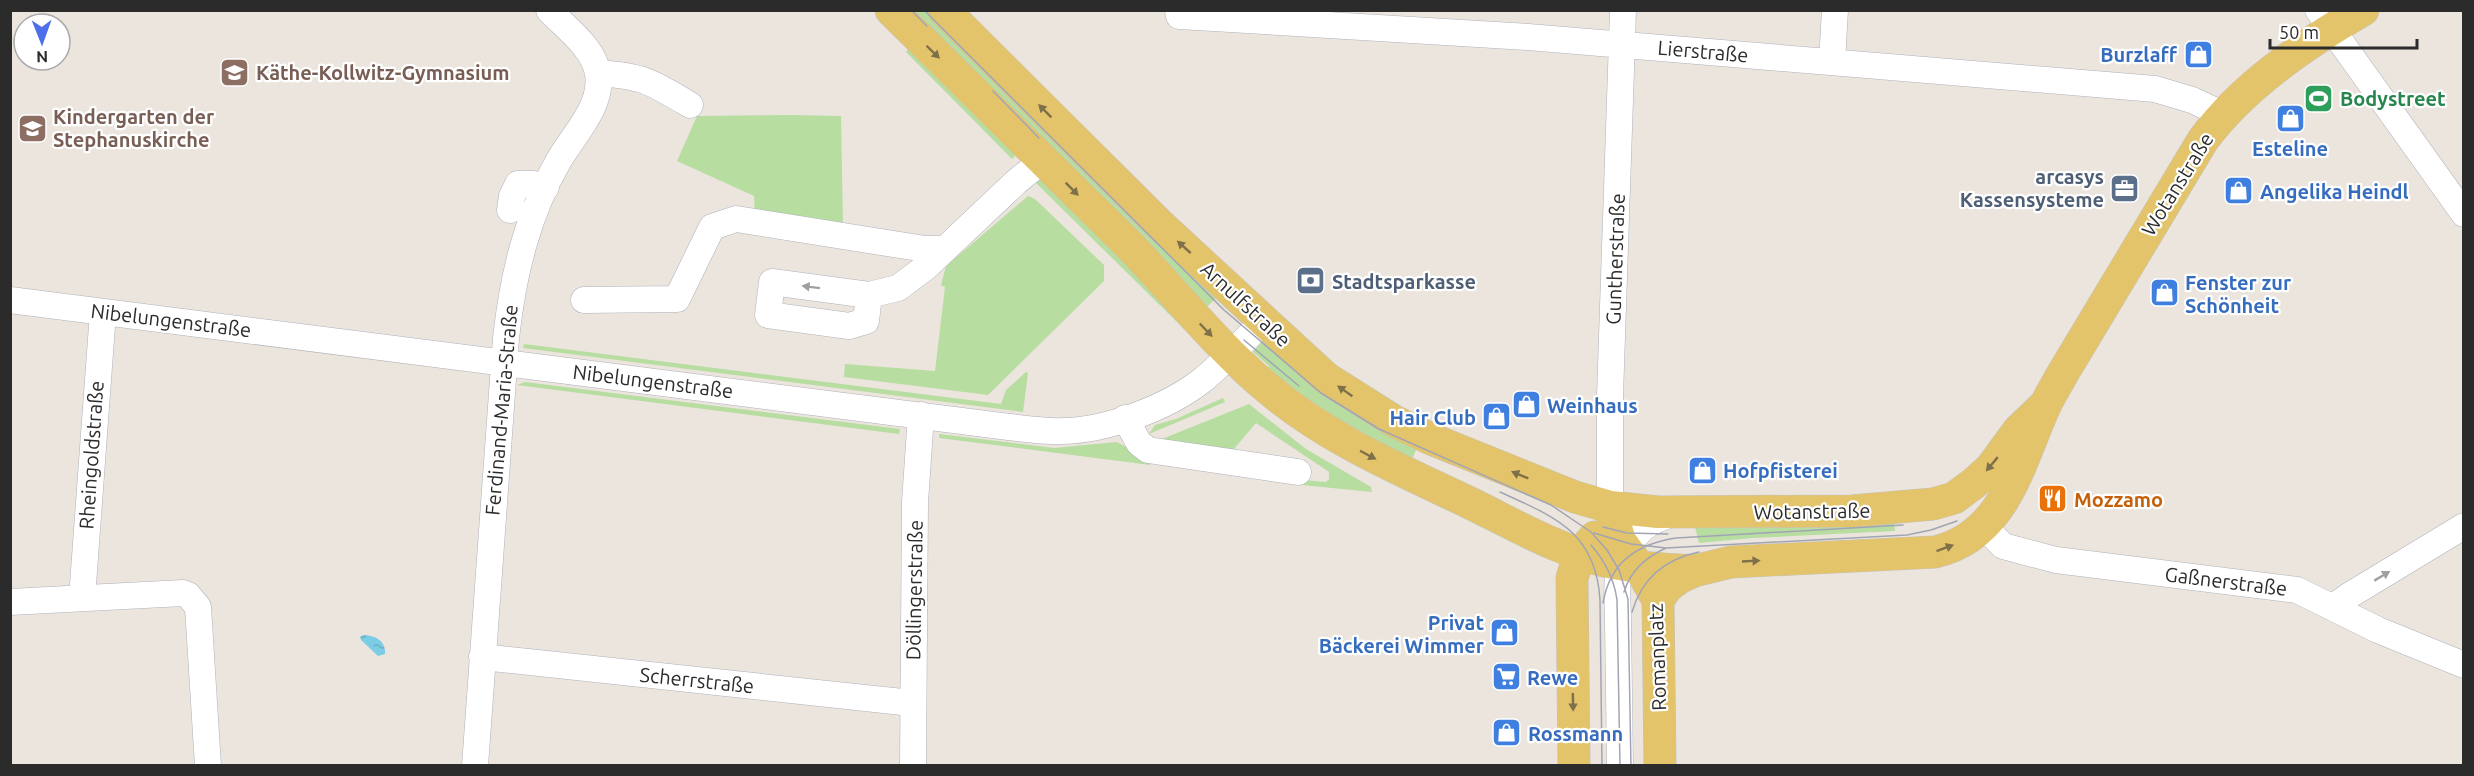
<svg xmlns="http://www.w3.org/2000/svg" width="2474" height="776" font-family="Ubuntu,sans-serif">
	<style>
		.grass { fill: #b7dda0 }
		.water { fill: url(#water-ripples) }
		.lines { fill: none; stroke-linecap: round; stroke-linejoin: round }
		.minor-casing { stroke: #afb1ba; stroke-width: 27 }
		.major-casing { stroke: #c4c4c4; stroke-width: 33 }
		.minor { stroke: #fff; stroke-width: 26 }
		.major { stroke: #e4c46b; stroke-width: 32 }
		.tram { stroke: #a1a5b3; stroke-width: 1.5 }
		.oneway { fill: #7e7048 }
		.oneway2 { fill: #a0a0a0 }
		.labels { text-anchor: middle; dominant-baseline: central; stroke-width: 4.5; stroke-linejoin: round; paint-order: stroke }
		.street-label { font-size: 20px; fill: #2b2b2b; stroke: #fff }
		.shop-label { font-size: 20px; font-weight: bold; fill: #366cbe; stroke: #fff; text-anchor: start }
		.education-label { font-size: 20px; font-weight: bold; fill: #785e54; stroke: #fff; text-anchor: start }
		.leisure-label { font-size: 20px; font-weight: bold; fill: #27864d; stroke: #fff; text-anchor: start }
		.service-label { font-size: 20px; font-weight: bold; fill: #4e5e75; stroke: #fff; text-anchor: end }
		.food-label { font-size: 20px; font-weight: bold; fill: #c56008; stroke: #fff; text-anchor: start }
	</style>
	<defs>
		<pattern id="water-ripples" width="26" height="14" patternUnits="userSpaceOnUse" patternTransform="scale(1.5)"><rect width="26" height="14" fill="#7bcce4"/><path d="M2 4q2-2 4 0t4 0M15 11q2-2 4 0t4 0" fill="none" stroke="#6aafc4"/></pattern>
	</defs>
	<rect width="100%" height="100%" fill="#ebe5de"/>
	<!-- grass -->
	<path class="grass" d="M906,11H932L1222,292L1203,311Z
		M909,48L1016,155L1012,159L906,52Z
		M793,115L841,116L843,226L755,218L754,196L677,161L697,116Z
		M1040,179L1190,325L1184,329L1036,183Z
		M1028,196L1035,199L1104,265V281L988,395L844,377L845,364L935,371L945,287L941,285L946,266Z
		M1264,340L1419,442L1412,460C1360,435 1313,404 1267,369L1269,366L1253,352Z
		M524,344L1001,404L1006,390L1026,372L1028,373L1023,412L523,348Z
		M525,382L900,429L899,434L517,385Z
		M1223,398L1225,402L1149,434L1155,425L1176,419Z
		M1249,404L1306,449L1371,487L1372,492L1302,485V480L1326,482L1329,479V472L1256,423L1233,450L1152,443Z
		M939,434L1054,448L1117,442L1150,460V465L939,438Z
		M1894,520L1895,531L1753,538L1699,543L1695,527L1748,528Z"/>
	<!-- water -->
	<path class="water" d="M363,635C375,635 386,641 385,654L378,656L361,640L360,637Z"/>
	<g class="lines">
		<defs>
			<path id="minor" d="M1178,10L1179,16L1528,37L2155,89L2192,100L2222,114
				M2318,10L2464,214
				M1832,62L1835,10
				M598,73C643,76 652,82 690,105
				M510,210L512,196L518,184H533L546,187
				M869,295L866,321L849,326L768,315L772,282L869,295L898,288L926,267L1016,182L1043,160
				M10,300L1009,427C1027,429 1045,432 1064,431C1107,430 1166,408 1200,382C1223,364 1243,342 1263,321
				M584,300L677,299L712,227L736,219L925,249H945
				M1125,418L1139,443L1148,450L1298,472
				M1610,507V396L1623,10
				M1984,526L2003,546L2056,560L2297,590L2378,630L2464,665
				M82,598L103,312
				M10,602L183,593L188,595L198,607L208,766
				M2333,607L2350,595L2464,526
				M482,657L912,703
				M475,766L506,338C513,275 527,215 559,160C574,134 603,106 598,74C594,48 567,29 549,10
				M913,766L915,502L921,415
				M1620,766C1619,718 1619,670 1618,622C1618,603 1615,581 1621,563C1632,533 1646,521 1676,513"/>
			<path id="major" d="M891,10L1128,244C1174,291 1215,344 1266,387C1327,439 1399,469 1470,503C1515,525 1559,551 1608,562C1636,568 1665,569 1694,571
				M944,10L1160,225L1326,378L1394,421L1431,439L1575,497L1610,507L1658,512L1852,511L1933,504L1954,498L1973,484L1991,468L2018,431L2045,405
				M1610,507L1620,541L1639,567L1658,600L1660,766
				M1658,600L1667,587L1679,578L1694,571L1731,562L1935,552C2005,536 2019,463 2045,406C2050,395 2057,384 2063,373L2203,140C2243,86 2305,44 2363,10
				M1574,766L1572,578L1580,553L1595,537"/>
		</defs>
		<!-- minor casing -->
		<use href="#minor" class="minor-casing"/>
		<!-- major casing -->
		<use href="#major" class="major-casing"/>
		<!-- minor -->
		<use href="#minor" class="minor"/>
		<!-- major -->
		<use href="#major" class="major"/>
		<!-- tram -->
		<path class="tram" d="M911,10L927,26
			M924,10L1224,310L1321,393L1379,429L1551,505L1591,532L1607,550L1619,570L1628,599L1631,766
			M993,91L1039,138
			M1244,340L1299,386
			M1500,492C1555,517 1596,532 1600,600L1602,766
			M1603,527L1627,533L1668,534
			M1594,533L1631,544L1666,548L1907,535L1931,530L1957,521
			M1591,545C1605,561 1614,578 1617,600L1620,766
			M1624,592C1630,572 1646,557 1666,548
			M1603,603C1610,562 1637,544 1676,538L1903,525
			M1632,612C1642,578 1665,559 1699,552"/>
	</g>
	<!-- one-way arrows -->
	<defs><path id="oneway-solid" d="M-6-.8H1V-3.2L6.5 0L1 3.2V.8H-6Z" transform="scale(1.5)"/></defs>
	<g class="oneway">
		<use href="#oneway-solid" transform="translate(933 52) rotate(44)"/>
		<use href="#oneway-solid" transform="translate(1045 111) rotate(-135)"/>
		<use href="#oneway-solid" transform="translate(1072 189) rotate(45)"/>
		<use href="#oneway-solid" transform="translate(1184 247) rotate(-138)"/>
		<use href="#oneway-solid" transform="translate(1206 330) rotate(46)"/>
		<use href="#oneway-solid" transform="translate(1345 391) rotate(-145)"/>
		<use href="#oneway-solid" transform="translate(1368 455) rotate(28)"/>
		<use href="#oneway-solid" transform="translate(1992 464) rotate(130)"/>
		<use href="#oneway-solid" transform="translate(1520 475) rotate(-158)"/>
		<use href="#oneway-solid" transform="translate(1945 548) rotate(-20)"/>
		<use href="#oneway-solid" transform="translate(1751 561) rotate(-3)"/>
		<use href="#oneway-solid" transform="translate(1573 702) rotate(89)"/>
	</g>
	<g class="oneway2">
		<use href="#oneway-solid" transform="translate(811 287) rotate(-173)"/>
		<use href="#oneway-solid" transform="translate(2382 576) rotate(-31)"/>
	</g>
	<!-- icons -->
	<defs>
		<symbol id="shop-square" viewBox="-11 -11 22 22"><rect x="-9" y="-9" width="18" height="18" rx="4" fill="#3f7fe0" stroke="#fff"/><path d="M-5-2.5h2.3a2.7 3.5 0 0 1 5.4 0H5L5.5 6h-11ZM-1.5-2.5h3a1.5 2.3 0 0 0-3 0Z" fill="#fff"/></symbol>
		<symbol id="school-square" viewBox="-11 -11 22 22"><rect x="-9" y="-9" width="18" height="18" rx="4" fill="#8d6e63" stroke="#fff"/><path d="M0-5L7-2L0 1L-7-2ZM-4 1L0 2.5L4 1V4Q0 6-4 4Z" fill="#fff"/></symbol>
		<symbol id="stadium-square" viewBox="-11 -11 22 22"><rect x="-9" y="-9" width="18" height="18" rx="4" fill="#2e9e5b" stroke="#fff"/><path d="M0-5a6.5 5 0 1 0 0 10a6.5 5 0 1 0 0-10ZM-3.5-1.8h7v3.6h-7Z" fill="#fff"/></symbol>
		<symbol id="office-square" viewBox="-11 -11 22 22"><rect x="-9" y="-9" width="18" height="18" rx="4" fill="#5c6f8a" stroke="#fff"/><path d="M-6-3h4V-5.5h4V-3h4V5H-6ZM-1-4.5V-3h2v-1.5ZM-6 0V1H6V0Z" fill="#fff"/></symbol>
		<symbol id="bank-square" viewBox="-11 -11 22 22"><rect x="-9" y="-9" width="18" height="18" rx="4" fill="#5c6f8a" stroke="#fff"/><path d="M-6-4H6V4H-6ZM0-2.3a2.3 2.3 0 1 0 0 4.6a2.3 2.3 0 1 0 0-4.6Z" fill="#fff"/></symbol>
		<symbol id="restaurant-square" viewBox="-11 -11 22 22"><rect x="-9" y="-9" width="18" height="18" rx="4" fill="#e8710a" stroke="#fff"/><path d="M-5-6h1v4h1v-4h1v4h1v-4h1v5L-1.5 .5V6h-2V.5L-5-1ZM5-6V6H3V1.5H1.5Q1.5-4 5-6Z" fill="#fff"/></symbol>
		<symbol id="supermarket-square" viewBox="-11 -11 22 22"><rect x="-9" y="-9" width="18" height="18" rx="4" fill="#3f7fe0" stroke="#fff"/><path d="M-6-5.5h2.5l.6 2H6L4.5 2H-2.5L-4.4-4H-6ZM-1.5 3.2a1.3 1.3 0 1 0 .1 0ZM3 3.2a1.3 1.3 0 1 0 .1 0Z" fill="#fff"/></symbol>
	</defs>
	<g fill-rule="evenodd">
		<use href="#shop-square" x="2182" y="38" width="33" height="33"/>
		<use href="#school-square" x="218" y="56" width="33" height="33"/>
		<use href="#stadium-square" x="2302" y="82" width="33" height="33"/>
		<use href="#shop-square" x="2274" y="102" width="33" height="33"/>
		<use href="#school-square" x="16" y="112" width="33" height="33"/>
		<use href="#office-square" x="2108" y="172" width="33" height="33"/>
		<use href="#shop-square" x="2222" y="174" width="33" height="33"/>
		<use href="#bank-square" x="1294" y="264" width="33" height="33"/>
		<use href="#shop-square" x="2148" y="276" width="33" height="33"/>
		<use href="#shop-square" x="1510" y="388" width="33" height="33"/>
		<use href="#shop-square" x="1480" y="400" width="33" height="33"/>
		<use href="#shop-square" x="1686" y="454" width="33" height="33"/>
		<use href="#restaurant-square" x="2036" y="482" width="33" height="33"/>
		<use href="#shop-square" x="1488" y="616" width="33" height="33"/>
		<use href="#supermarket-square" x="1490" y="660" width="33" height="33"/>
		<use href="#shop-square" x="1490" y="716" width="33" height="33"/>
	</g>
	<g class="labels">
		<!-- street labels -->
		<g class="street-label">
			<text transform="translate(1703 51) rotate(5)">Lierstraße</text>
			<text transform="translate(2177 184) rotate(-58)">Wotanstraße</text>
			<text transform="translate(1615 259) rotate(-88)">Guntherstraße</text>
			<text transform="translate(1246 304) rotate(43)">Arnulfstraße</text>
			<text transform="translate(171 320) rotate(7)">Nibelungenstraße</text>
			<text transform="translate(653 381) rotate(7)">Nibelungenstraße</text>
			<text transform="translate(501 410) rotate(-85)">Ferdinand-Maria-Straße</text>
			<text transform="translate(91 455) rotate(-86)">Rheingoldstraße</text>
			<text transform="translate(1812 511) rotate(-1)">Wotanstraße</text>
			<text transform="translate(2226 581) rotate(7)">Gaßnerstraße</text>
			<text transform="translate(914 590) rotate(-89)">Döllingerstraße</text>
			<text transform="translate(1657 657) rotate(-92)">Romanplatz</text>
			<text transform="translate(697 680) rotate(6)">Scherrstraße</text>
		</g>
		<!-- shop labels -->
		<g class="shop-label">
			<text x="2177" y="54" text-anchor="end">Burzlaff</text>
			<text x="2290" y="148" text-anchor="middle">Esteline</text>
			<text x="2260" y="191">Angelika Heindl</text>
			<text x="2185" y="282">Fenster zur<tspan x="2185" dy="23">Schönheit</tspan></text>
			<text x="1547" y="405">Weinhaus</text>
			<text x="1476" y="417" text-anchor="end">Hair Club</text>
			<text x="1723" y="470">Hofpfisterei</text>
			<text x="1484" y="622" text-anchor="end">Privat<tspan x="1484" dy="23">Bäckerei Wimmer</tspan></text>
			<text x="1527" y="677">Rewe</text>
			<text x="1528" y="733">Rossmann</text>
		</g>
		<!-- education labels -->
		<g class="education-label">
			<text x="256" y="72">Käthe-Kollwitz-Gymnasium</text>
			<text x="53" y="116">Kindergarten der<tspan x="53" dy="23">Stephanuskirche</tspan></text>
		</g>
		<!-- leisure labels -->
		<g class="leisure-label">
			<text x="2340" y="98">Bodystreet</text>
		</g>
		<!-- service labels -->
		<g class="service-label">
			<text x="2104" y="176">arcasys<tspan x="2104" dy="23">Kassensysteme</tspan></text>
			<text x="1332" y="281" text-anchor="start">Stadtsparkasse</text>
		</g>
		<!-- food labels -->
		<g class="food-label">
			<text x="2074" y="499">Mozzamo</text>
		</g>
	</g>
	<!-- border -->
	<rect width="2474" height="776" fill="none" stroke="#2b2b2b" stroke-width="24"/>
	<!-- north arrow -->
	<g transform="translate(42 42) rotate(179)"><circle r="28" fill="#ffffff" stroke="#aaaaaa" stroke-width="1.5"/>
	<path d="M0-4.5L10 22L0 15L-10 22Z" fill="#4d70ea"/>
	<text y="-9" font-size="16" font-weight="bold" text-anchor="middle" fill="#2b2b2b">N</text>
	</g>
	<!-- scale -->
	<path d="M2270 39v9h147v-9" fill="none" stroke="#2b2b2b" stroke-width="3"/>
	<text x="2279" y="39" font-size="18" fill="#2b2b2b" stroke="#ffffff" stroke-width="4.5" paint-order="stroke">50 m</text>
</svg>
